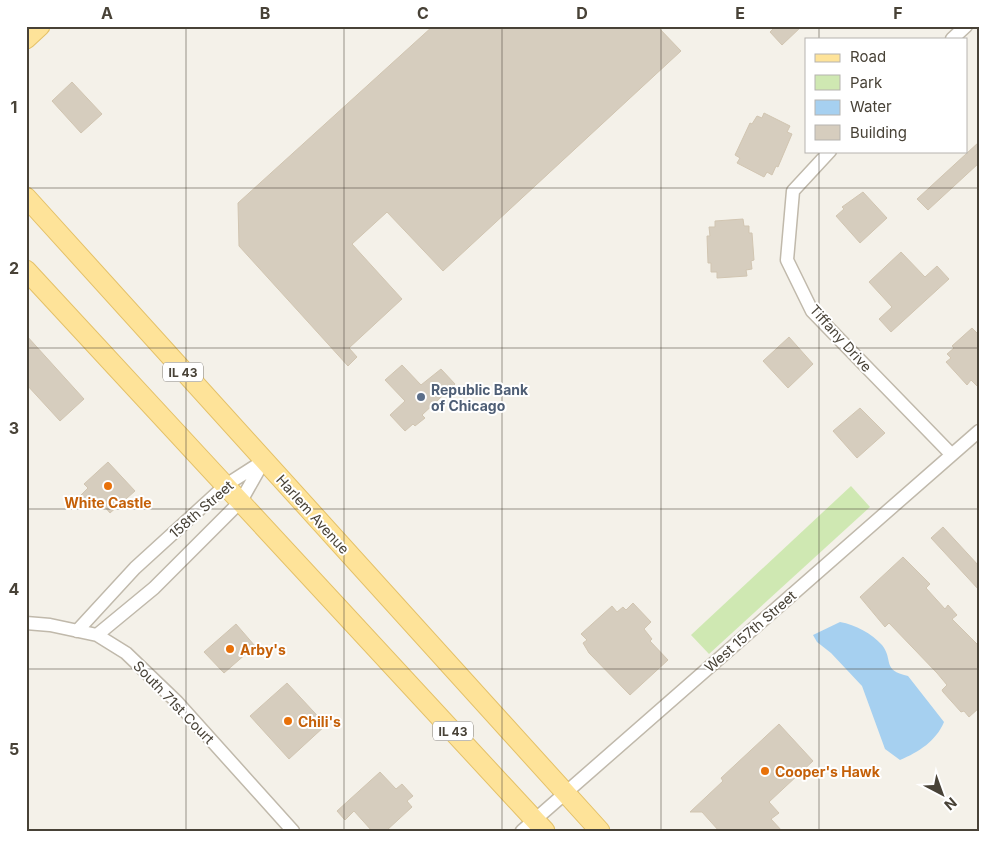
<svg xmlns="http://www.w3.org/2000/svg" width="1005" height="857" font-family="Inter,sans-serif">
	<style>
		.green { fill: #cfe8b2 }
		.water { fill: #a6d0f0 }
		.building { fill: #d6cdbe; stroke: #d1c5b1 }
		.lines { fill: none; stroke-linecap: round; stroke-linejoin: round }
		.street-casing { stroke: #c0b9ab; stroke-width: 15 }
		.primary-casing { stroke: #e4c168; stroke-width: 21 }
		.street { stroke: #fff; stroke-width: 12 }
		.primary { stroke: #fee399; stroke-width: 19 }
		.grid { fill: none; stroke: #484237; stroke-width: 1; stroke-opacity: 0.55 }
		.service-dot { fill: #5c6f8a; stroke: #fff; stroke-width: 2 }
		.food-dot { fill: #e8710a; stroke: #fff; stroke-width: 2 }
		.labels { text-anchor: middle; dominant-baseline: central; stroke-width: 4; stroke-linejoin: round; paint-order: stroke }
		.shield { fill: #fff; stroke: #7f7b73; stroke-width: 1 }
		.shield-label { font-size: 12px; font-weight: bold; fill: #484237 }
		.street-label { font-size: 14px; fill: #484237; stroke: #fff }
		.service-label { font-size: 14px; font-weight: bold; fill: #4e5e75; stroke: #fff; text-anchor: start }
		.food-label { font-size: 14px; font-weight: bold; fill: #c56008; stroke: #fff; text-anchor: start }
		.neatline { fill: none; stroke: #484237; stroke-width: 2 }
		.grid-label { font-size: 16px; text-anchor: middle; font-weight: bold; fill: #484237 }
	</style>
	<rect width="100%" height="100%" fill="#f4f1e9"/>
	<!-- green -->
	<path class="green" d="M851,486L870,507L709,654L691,635Z"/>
	<!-- water -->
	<path class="water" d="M840,622C856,625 871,633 882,645C894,660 881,670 908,676L944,722C936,741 919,752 900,760L885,749L862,686L831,653L817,642L813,635Z"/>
	<!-- building -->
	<path class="building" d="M433,26H657L681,51L443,271L387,212L352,244L402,299L349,348L357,357L348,366L239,246L238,203Z
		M776,26H802L782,45L770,32Z
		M72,82L102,114L81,133L52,101Z
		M764,113L790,126L787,132L792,134L778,167L776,166L772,175L767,172L764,177L737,163L740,158L735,155L750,123L752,124L757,116L762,118Z
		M979,142V163L928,210L917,199Z
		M863,192L887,218L860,243L836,216L844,209L842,207Z
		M743,219L744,226H749V233H752L754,260L751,261L752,269L746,270L747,276L717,278V272H711V263H708L707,236H710L709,227H715V221Z
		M901,252L925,277L937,266L949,279L891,332L879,319L892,307L869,282Z
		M972,328L979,335V388L971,380L967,385L946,362L951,358L947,354L954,348L952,346Z
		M26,335L84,399L60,421L26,384Z
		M789,337L813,364L788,388L763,361Z
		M402,365L421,385L441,369L455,384L422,415L425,418L415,426L413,424L405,431L390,415L405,401L385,380Z
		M860,408L885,433L857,458L833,431Z
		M108,462L135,491L110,513L99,500L92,506L81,495L88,488L84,484Z
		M943,527L979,566V590L931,538Z
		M903,557L930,584L926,588L945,609L948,605L957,615L952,619L979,646V708L969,717L964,711L961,712L943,692L942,690L947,685L937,673L889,623L885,627L860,597Z
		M633,603L651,622L644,629L652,639L650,641L668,660L630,695L589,653L583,643L587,640L581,634L612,606L617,612L623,607L626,610Z
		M236,624L255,646L224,673L204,652Z
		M287,683L326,725L289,759L250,716Z
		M779,724L813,761L769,802L779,813L771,819L782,831H719L702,812H690L723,781L721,778Z
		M380,772L396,789L402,784L413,796L407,801L412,807L386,831H372L354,811L345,820L337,811Z"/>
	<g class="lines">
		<defs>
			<path id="street" d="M952,39L966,26
				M830,151L793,191L787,260L812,311L951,454
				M26,623L50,625L97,635L126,653L177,702L293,831
				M77,631L135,568L226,485L265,460
				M97,635L154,588L241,501L263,462
				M522,831L979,431"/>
			<path id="primary" d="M26,39L40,26
				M26,197L600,831
				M26,270L545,831"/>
		</defs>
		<!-- street casing -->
		<use href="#street" class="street-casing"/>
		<!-- primary casing -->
		<use href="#primary" class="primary-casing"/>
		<!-- street -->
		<use href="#street" class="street"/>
		<!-- primary -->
		<use href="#primary" class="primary"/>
	</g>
	<!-- grid -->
	<path class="grid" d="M186,26V831M344,26V831M502,26V831M661,26V831M819,26V39M819,151V831M26,188H979M26,348H979M26,509H979M26,669H979"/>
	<!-- markers -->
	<circle class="service-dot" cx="421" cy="397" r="5"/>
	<g class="food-dot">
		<circle cx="108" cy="486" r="5"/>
		<circle cx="230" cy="649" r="5"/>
		<circle cx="288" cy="721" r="5"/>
		<circle cx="765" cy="771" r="5"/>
	</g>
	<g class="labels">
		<!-- shield labels -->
		<g class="shield">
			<rect x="163" y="362.5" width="40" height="19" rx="4"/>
			<rect x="433" y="721.5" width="40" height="19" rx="4"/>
		</g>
		<g class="shield-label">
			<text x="183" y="372">IL 43</text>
			<text x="453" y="731">IL 43</text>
		</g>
		<!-- street labels -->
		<g class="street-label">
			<text transform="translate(841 338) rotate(48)">Tiffany Drive</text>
			<text transform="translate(201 509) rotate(-41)">158th Street</text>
			<text transform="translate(313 514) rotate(48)">Harlem Avenue</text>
			<text transform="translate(750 631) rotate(-41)">West 157th Street</text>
			<text transform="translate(174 702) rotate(46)">South 71st Court</text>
		</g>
		<!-- service labels -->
		<g class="service-label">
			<text x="431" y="389">Republic Bank<tspan x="431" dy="16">of Chicago</tspan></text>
		</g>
		<!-- food labels -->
		<g class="food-label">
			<text x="108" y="502" text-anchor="middle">White Castle</text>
			<text x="240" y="649">Arby's</text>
			<text x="298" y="721">Chili's</text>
			<text x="775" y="771">Cooper's Hawk</text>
		</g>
	</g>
	<!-- border -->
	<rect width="1005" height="857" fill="none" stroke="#ffffff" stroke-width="55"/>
	<!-- legend -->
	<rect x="805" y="38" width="162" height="115" fill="#ffffff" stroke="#b6b3af"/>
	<rect x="815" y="54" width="25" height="8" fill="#fee399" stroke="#b6b3af"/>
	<text x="850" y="62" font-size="15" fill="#484237">Road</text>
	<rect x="815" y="75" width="25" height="15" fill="#cfe8b2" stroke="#b6b3af"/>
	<text x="850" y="88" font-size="15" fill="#484237">Park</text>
	<rect x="815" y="100" width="25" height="15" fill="#a6d0f0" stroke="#b6b3af"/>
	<text x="850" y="112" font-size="15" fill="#484237">Water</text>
	<rect x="815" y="125" width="25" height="15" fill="#d6cdbe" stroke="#b6b3af"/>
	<text x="850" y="138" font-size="15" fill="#484237">Building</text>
	<!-- north arrow -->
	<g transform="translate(942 794) rotate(139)" stroke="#ffffff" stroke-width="4" paint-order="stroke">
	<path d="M0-4L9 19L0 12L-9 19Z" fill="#484237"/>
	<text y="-8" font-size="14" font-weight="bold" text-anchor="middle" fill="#484237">N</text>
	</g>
	<rect x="28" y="28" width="950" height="802" class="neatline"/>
	<g class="grid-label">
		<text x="107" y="19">A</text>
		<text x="265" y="19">B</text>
		<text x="423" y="19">C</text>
		<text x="582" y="19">D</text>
		<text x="740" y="19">E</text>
		<text x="898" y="19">F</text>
		<text x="14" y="113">1</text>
		<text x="14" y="274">2</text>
		<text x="14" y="434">3</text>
		<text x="14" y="595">4</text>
		<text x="14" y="755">5</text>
	</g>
</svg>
